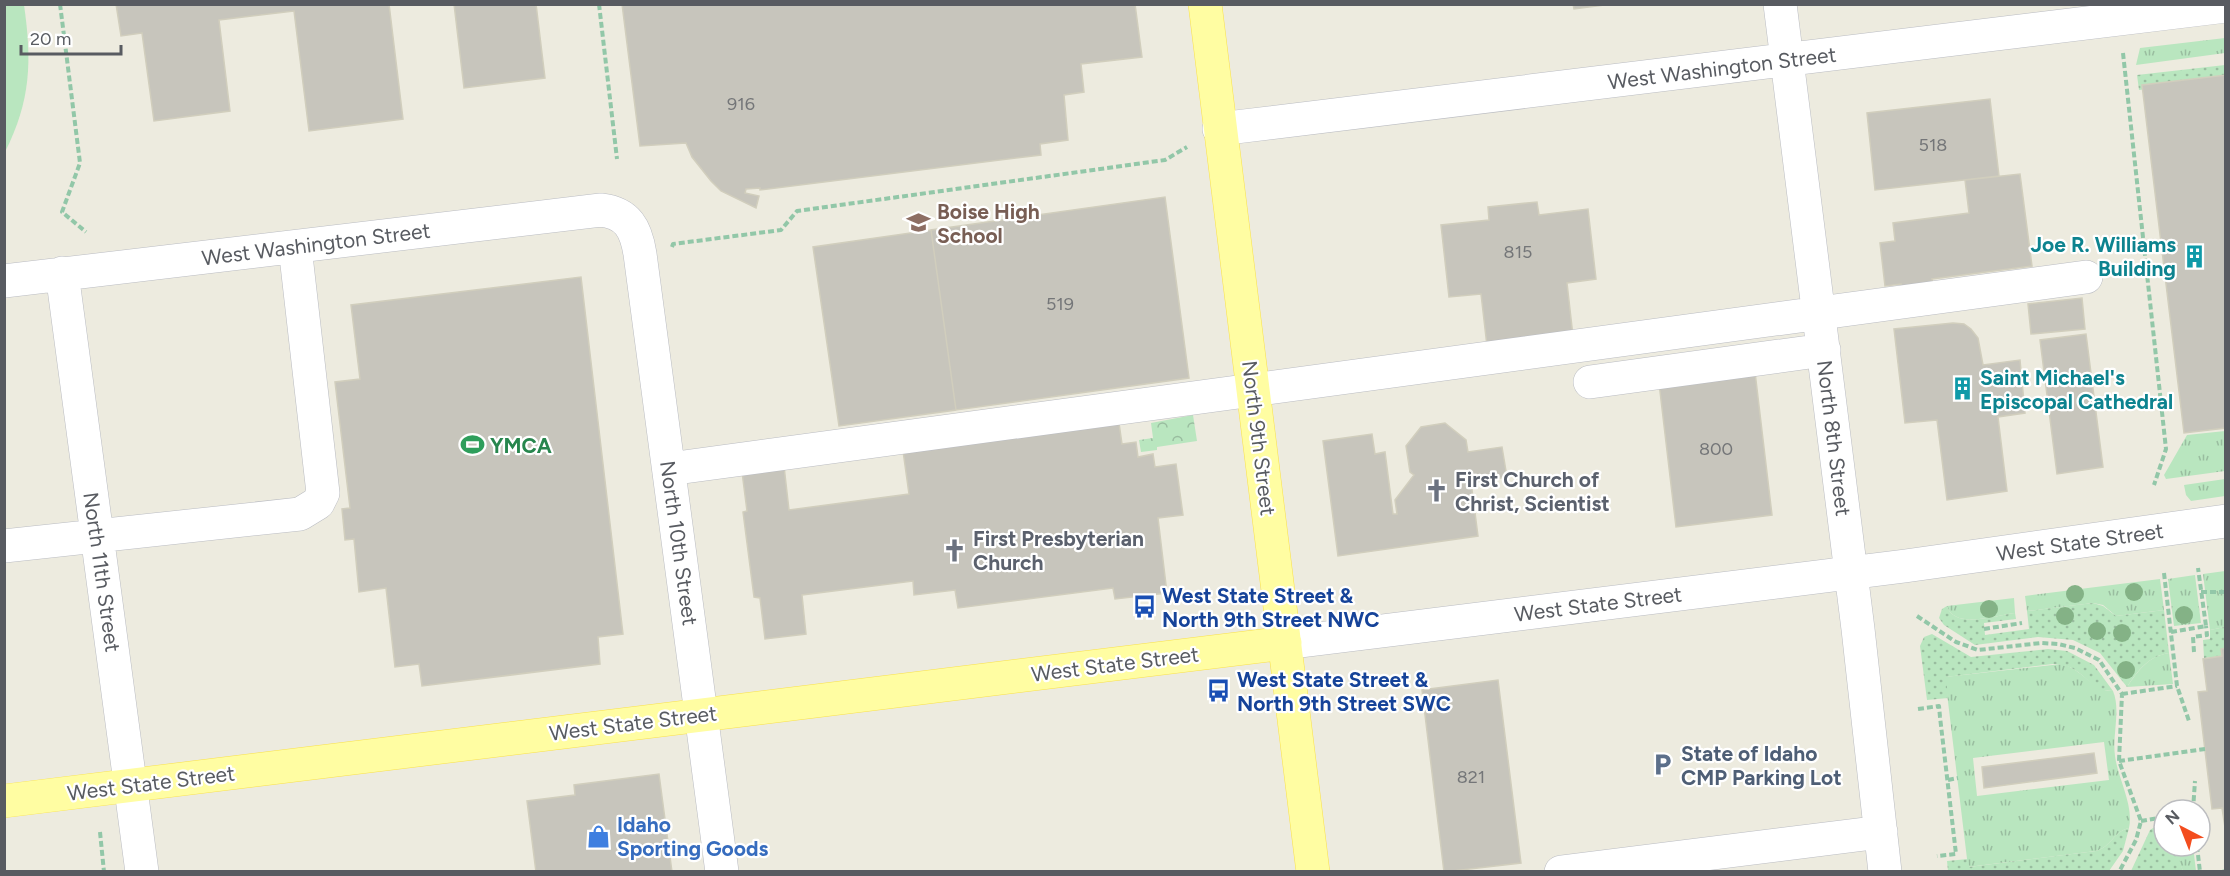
<svg xmlns="http://www.w3.org/2000/svg" width="2230" height="876" font-family="Figtree,sans-serif">
	<style>
		.grass { fill: url(#grass-tufts); fill-rule: evenodd }
		.forest { fill: url(#forest-crowns) }
		.garden { fill: url(#garden-dots) }
		.pitch { fill: #b9e6bf }
		.building { fill: #c7c5bc; stroke: #d1cebd; stroke-width: 1.5 }
		.lines { fill: none; stroke-linecap: round; stroke-linejoin: round }
		.minor-casing { stroke: #babcc2; stroke-width: 34 }
		.major-casing { stroke: #fae14b; stroke-width: 34 }
		.path { stroke: #92c7a8; stroke-width: 4; stroke-dasharray: 6 3; stroke-linecap: butt }
		.minor { stroke: #fff; stroke-width: 33 }
		.major { stroke: #fffda2; stroke-width: 33 }
		.tree { fill: #84b286 }
		.labels { text-anchor: middle; dominant-baseline: central; stroke-width: 4.5; stroke-linejoin: round; paint-order: stroke }
		.number-label { font-size: 18px; fill: #747678 }
		.street-label { font-size: 21px; fill: #585b61; stroke: #fff }
		.education-label { font-size: 21px; font-weight: bold; fill: #785e54; stroke: #fff; text-anchor: start }
		.culture-label { font-size: 21px; font-weight: bold; fill: #0d838f; stroke: #fff; text-anchor: end }
		.leisure-label { font-size: 21px; font-weight: bold; fill: #27864d; stroke: #fff; text-anchor: start }
		.worship-label { font-size: 21px; font-weight: bold; fill: #5b616d; stroke: #fff; text-anchor: start }
		.transit-label { font-size: 21px; font-weight: bold; fill: #164399; stroke: #fff; text-anchor: start }
		.service-label { font-size: 21px; font-weight: bold; fill: #4e5e75; stroke: #fff; text-anchor: start }
		.shop-label { font-size: 21px; font-weight: bold; fill: #366cbe; stroke: #fff; text-anchor: start }
	</style>
	<defs>
		<pattern id="grass-tufts" width="24" height="20" patternUnits="userSpaceOnUse" patternTransform="scale(1.5)"><rect width="24" height="20" fill="#b9e6bf"/><path d="M3 7l-1-3M5 7V3M7 7l1-3M15 17l-1-3M17 17v-4M19 17l1-3" fill="none" stroke="#99bd9f"/></pattern>
		<pattern id="forest-crowns" width="20" height="18" patternUnits="userSpaceOnUse" patternTransform="scale(1.5)"><rect width="20" height="18" fill="#b9e6bf"/><path d="M2 6a3 3 0 1 1 6 0M12 15a3 3 0 1 1 6 0" fill="none" stroke="#99bd9f"/></pattern>
		<pattern id="garden-dots" width="8" height="8" patternUnits="userSpaceOnUse" patternTransform="scale(1.5)"><rect width="8" height="8" fill="#b9e6bf"/><path d="M2 2h.1M6 6h.1" fill="none" stroke="#99bd9f" stroke-width="1.8" stroke-linecap="round"/></pattern>
	</defs>
	<rect width="100%" height="100%" fill="#edebdf"/>
	<!-- grass -->
	<path class="grass" d="M2225,38V53L2136,65L2140,48Z
		M2225,431V471L2166,479L2164,475L2187,435Z
		M2225,479V496L2191,501L2186,495L2184,485Z
		M2225,571V627L2210,630L2203,574Z
		M2195,575L2201,623L2174,626L2168,579Z
		M2160,579L2164,610L2116,616L2103,605L2093,603L2027,611L2025,596Z
		M2014,598L2015,613C1997,615 1954,630 1947,606Z
		M2169,653L2173,684L2127,687C2138,671 2148,656 2169,653Z
		M2061,664C2082,668 2094,693 2113,691C2121,710 2112,735 2115,756C2118,779 2134,805 2129,828C2114,831 2111,847 2096,851L1968,867L1945,677ZM2104,742L2109,780L1977,796L1973,758Z
		M2173,846H2193L2196,871H2183Z"/>
	<!-- forest -->
	<path class="forest" d="M1193,415L1197,441L1157,447V450L1141,452L1139,440L1153,438L1151,423Z"/>
	<!-- garden -->
	<path class="garden" d="M2225,65V79L2139,90L2137,75Z
		M2093,603L2103,606L2116,616L2164,610L2169,653C2149,656 2138,670 2127,687L2100,653L2073,640L2038,637L1975,645L1944,625L1939,618L1942,609L1947,606C1954,630 1997,615 2015,613L2016,619L1984,623L1985,635L2029,629L2027,611Z
		M2225,627V648L2221,649L2222,656L2204,658L2203,640L2210,639V630Z
		M1932,634L1971,657L2048,649L2067,651L2094,665L2113,691L2100,690C2083,678 2076,664 2053,664L1946,677L1948,698L1927,700L1920,646L1924,637Z
		M2159,824V833L2164,839V846L2175,848L2183,871H2131L2150,830Z
		M2129,828L2123,851L2109,871H1948L1947,861L1968,859L1969,867L2096,851C2111,847 2114,831 2129,828Z"/>
	<!-- pitch -->
	<path class="pitch" d="M5,4L24,5C32,61 31,100 5,152Z"/>
	<!-- building -->
	<path class="building" d="M116,4H389L403,119L309,131L294,11L219,20L230,111L154,121L142,33L121,36Z
		M454,4H536L545,78L464,88Z
		M622,4H1135L1142,57L1081,64L1084,92L1064,95L1068,140L1040,144L1041,155L760,190V188L746,189L745,193L759,196L756,208L721,191L711,181L692,157L686,143L640,146Z
		M1573,4H1612L1574,9Z
		M2226,75V428L2184,433L2142,85Z
		M1990,99L1999,176L1875,190L1867,113Z
		M2020,174L2032,266L1932,279L1933,287L1902,291L1901,284L1885,286L1880,243L1895,241L1893,223L1969,213L1965,180Z
		M1165,197L1189,378L956,410L931,230Z
		M1537,202L1539,215L1588,209L1596,279L1567,283L1573,336L1487,346L1481,294L1449,297L1441,225L1489,220L1488,207Z
		M931,230L956,410L839,426L813,247Z
		M581,277L623,634L598,637L600,664L422,686L419,664L395,667L386,588L359,592L354,539L345,540L342,509L350,508L335,382L360,379L351,305Z
		M2082,298L2085,329L2031,334L2028,304Z
		M1953,323L1964,324L1971,329L1978,338L1983,365L2020,360L2025,413L1998,417L2007,491L1947,500L1937,420L1905,423L1894,329Z
		M2086,334L2103,467L2057,474L2040,340Z
		M1755,372L1772,515L1676,527L1659,383Z
		M1119,423L1122,444L1136,442L1138,457L1153,454L1155,467L1176,464L1183,515L1158,518L1167,593L1115,599L1113,588L958,608L955,590L914,595L913,581L802,595L806,634L765,639L760,598L754,597L743,512L747,511L742,472L784,466L789,510L909,494L903,451Z
		M1445,423L1466,440L1468,452L1502,447L1507,477L1471,482L1478,536L1338,556L1323,441L1372,434L1375,454L1385,452L1393,514H1397L1395,500L1414,475L1410,472L1406,446L1421,427Z
		M2226,648V834L2222,808L2212,809L2198,692L2207,691L2203,659L2222,656L2221,649Z
		M1498,680L1521,863L1444,872L1422,690Z
		M2094,753L2097,773L1984,788L1982,767Z
		M659,774L672,872H536L527,801L575,795L574,785Z"/>
	<g class="lines">
		<defs>
			<path id="minor" d="M1780,4L1858,629L1885,872
				M1219,129L2226,6
				M62,273L142,872
				M4,281L601,210C628,213 636,229 640,254L722,872
				M1590,382L1824,350
				M669,469L2086,277
				M4,546L300,514L318,503L323,493L295,247
				M1285,643L1905,566L2226,521
				M1561,872L1881,832"/>
			<path id="major" d="M1205,4L1313,872
				M4,801L1285,643"/>
		</defs>
		<!-- minor casing -->
		<use href="#minor" class="minor-casing"/>
		<!-- major casing -->
		<use href="#major" class="major-casing"/>
		<!-- path -->
		<path class="path" d="M60,4L80,163L62,212L86,232
			M599,4L617,159
			M2123,53L2166,449L2154,485
			M672,247L673,244L781,230L797,211L1165,160L1187,147
			M2164,573L2177,686L2189,721
			M2201,592H2226
			M1917,616L1956,642L1978,650L2041,643L2058,644L2075,648L2099,660L2122,694L2119,761L2141,821L2136,840L2119,872
			M1984,629L2022,623
			M2171,632L2206,626L2198,568
			M2194,652L2193,637L2207,635L2206,626
			M2122,694L2177,686
			M1918,709L1939,706L1940,717L1956,854L1937,856
			M2119,761L2205,749
			M1948,780L1958,778
			M2193,810L2195,781
			M2141,821L2164,817
			M100,832L104,872
			M2197,846L2200,872
			M2222,872L2226,871"/>
		<!-- minor -->
		<use href="#minor" class="minor"/>
		<!-- major -->
		<use href="#major" class="major"/>
	</g>
	<!-- trees -->
	<g class="tree">
		<circle cx="2134" cy="592" r="9"/>
		<circle cx="2075" cy="594" r="9"/>
		<circle cx="1989" cy="609" r="9"/>
		<circle cx="2184" cy="615" r="9"/>
		<circle cx="2065" cy="616" r="9"/>
		<circle cx="2097" cy="631" r="9"/>
		<circle cx="2122" cy="633" r="9"/>
		<circle cx="2126" cy="670" r="9"/>
	</g>
	<!-- icons -->
	<defs>
		<symbol id="school-bare" viewBox="-9 -9 18 18"><path d="M0-5L7-2L0 1L-7-2ZM-4 1L0 2.5L4 1V4Q0 6-4 4Z" fill="#8d6e63" stroke="#fff" stroke-width="2.5" paint-order="stroke"/></symbol>
		<symbol id="building-bare" viewBox="-9 -9 18 18"><path d="M-4-6H4V6H1V3H-1V6H-4ZM-2.5-4.3h1.7v1.8h-1.7ZM.8-4.3h1.7v1.8H.8ZM-2.5-1h1.7V.8h-1.7ZM.8-1h1.7V.8H.8Z" fill="#0f9aa8" stroke="#fff" stroke-width="2.5" paint-order="stroke"/></symbol>
		<symbol id="stadium-bare" viewBox="-9 -9 18 18"><path d="M0-5a6.5 5 0 1 0 0 10a6.5 5 0 1 0 0-10ZM-3.5-1.8h7v3.6h-7Z" fill="#2e9e5b" stroke="#fff" stroke-width="2.5" paint-order="stroke"/></symbol>
		<symbol id="church-bare" viewBox="-9 -9 18 18"><path d="M-1.2-6h2.4v3.5h3.3v2.4h-3.3V6h-2.4V-.1h-3.3v-2.4h3.3Z" fill="#6b7280" stroke="#fff" stroke-width="2.5" paint-order="stroke"/></symbol>
		<symbol id="bus-bare" viewBox="-9 -9 18 18"><path d="M-5-6H5V4H4V6H2V4H-2V6H-4V4H-5ZM-3.5-4V0h7V-4ZM-3.5 1.2v1.5H-2V1.2ZM2 1.2v1.5H3.5V1.2Z" fill="#1a4fb4" stroke="#fff" stroke-width="2.5" paint-order="stroke"/></symbol>
		<symbol id="parking-bare" viewBox="-9 -9 18 18"><path d="M-3.5-5.5H1a3.5 3.5 0 0 1 0 7H-1V5.5H-3.5ZM-1-3.4V-.6H.8a1.4 1.4 0 0 0 0-2.8Z" fill="#5c6f8a" stroke="#fff" stroke-width="2.5" paint-order="stroke"/></symbol>
		<symbol id="shop-bare" viewBox="-9 -9 18 18"><path d="M-5-2.5h2.3a2.7 3.5 0 0 1 5.4 0H5L5.5 6h-11ZM-1.5-2.5h3a1.5 2.3 0 0 0-3 0Z" fill="#3f7fe0" stroke="#fff" stroke-width="2.5" paint-order="stroke"/></symbol>
	</defs>
	<g fill-rule="evenodd">
		<use href="#school-bare" x="902" y="206" width="33" height="33"/>
		<use href="#building-bare" x="2178" y="240" width="33" height="33"/>
		<use href="#building-bare" x="1946" y="372" width="33" height="33"/>
		<use href="#stadium-bare" x="456" y="428" width="33" height="33"/>
		<use href="#church-bare" x="1420" y="474" width="33" height="33"/>
		<use href="#church-bare" x="938" y="534" width="33" height="33"/>
		<use href="#bus-bare" x="1128" y="590" width="33" height="33"/>
		<use href="#bus-bare" x="1202" y="674" width="33" height="33"/>
		<use href="#parking-bare" x="1646" y="748" width="33" height="33"/>
		<use href="#shop-bare" x="582" y="820" width="33" height="33"/>
	</g>
	<g class="labels">
		<!-- number labels -->
		<g class="number-label">
			<text x="741" y="104">916</text>
			<text x="1933" y="145">518</text>
			<text x="1518" y="252">815</text>
			<text x="1060" y="304">519</text>
			<text x="1716" y="449">800</text>
			<text x="1471" y="777">821</text>
		</g>
		<!-- street labels -->
		<g class="street-label">
			<text transform="translate(1722 68) rotate(-7)">West Washington Street</text>
			<text transform="translate(316 244) rotate(-7)">West Washington Street</text>
			<text transform="translate(1259 438) rotate(83)">North 9th Street</text>
			<text transform="translate(1834 438) rotate(83)">North 8th Street</text>
			<text transform="translate(2080 542) rotate(-8)">West State Street</text>
			<text transform="translate(679 543) rotate(82)">North 10th Street</text>
			<text transform="translate(102 572) rotate(82)">North 11th Street</text>
			<text transform="translate(1598 604) rotate(-7)">West State Street</text>
			<text transform="translate(1115 664) rotate(-7)">West State Street</text>
			<text transform="translate(633 723) rotate(-7)">West State Street</text>
			<text transform="translate(151 783) rotate(-7)">West State Street</text>
		</g>
		<!-- education labels -->
		<g class="education-label">
			<text x="937" y="211">Boise High<tspan x="937" dy="24">School</tspan></text>
		</g>
		<!-- culture labels -->
		<g class="culture-label">
			<text x="2176" y="244">Joe R. Williams<tspan x="2176" dy="24">Building</tspan></text>
			<text x="1980" y="377" text-anchor="start">Saint Michael's<tspan x="1980" dy="24">Episcopal Cathedral</tspan></text>
		</g>
		<!-- leisure labels -->
		<g class="leisure-label">
			<text x="490" y="445">YMCA</text>
		</g>
		<!-- worship labels -->
		<g class="worship-label">
			<text x="1455" y="479">First Church of<tspan x="1455" dy="24">Christ, Scientist</tspan></text>
			<text x="973" y="538">First Presbyterian<tspan x="973" dy="24">Church</tspan></text>
		</g>
		<!-- transit labels -->
		<g class="transit-label">
			<text x="1162" y="595">West State Street &amp;<tspan x="1162" dy="24">North 9th Street NWC</tspan></text>
			<text x="1237" y="679">West State Street &amp;<tspan x="1237" dy="24">North 9th Street SWC</tspan></text>
		</g>
		<!-- service labels -->
		<g class="service-label">
			<text x="1681" y="753">State of Idaho<tspan x="1681" dy="24">CMP Parking Lot</tspan></text>
		</g>
		<!-- shop labels -->
		<g class="shop-label">
			<text x="617" y="824">Idaho<tspan x="617" dy="24">Sporting Goods</tspan></text>
		</g>
	</g>
	<!-- border -->
	<rect width="2230" height="876" fill="none" stroke="#585b61" stroke-width="12"/>
	<!-- north arrow -->
	<g transform="translate(2182 828) rotate(318)"><circle r="28" fill="#ffffff" stroke="#bcbdc0" stroke-width="1.5"/>
	<path d="M0-4.5L10 22L0 15L-10 22Z" fill="#f34d1e"/>
	<text y="-9" font-size="16" font-weight="bold" text-anchor="middle" fill="#585b61">N</text>
	</g>
	<!-- scale -->
	<path d="M21 45v9h100v-9" fill="none" stroke="#585b61" stroke-width="3"/>
	<text x="30" y="45" font-size="18" fill="#585b61" stroke="#ffffff" stroke-width="4.5" paint-order="stroke">20 m</text>
</svg>
